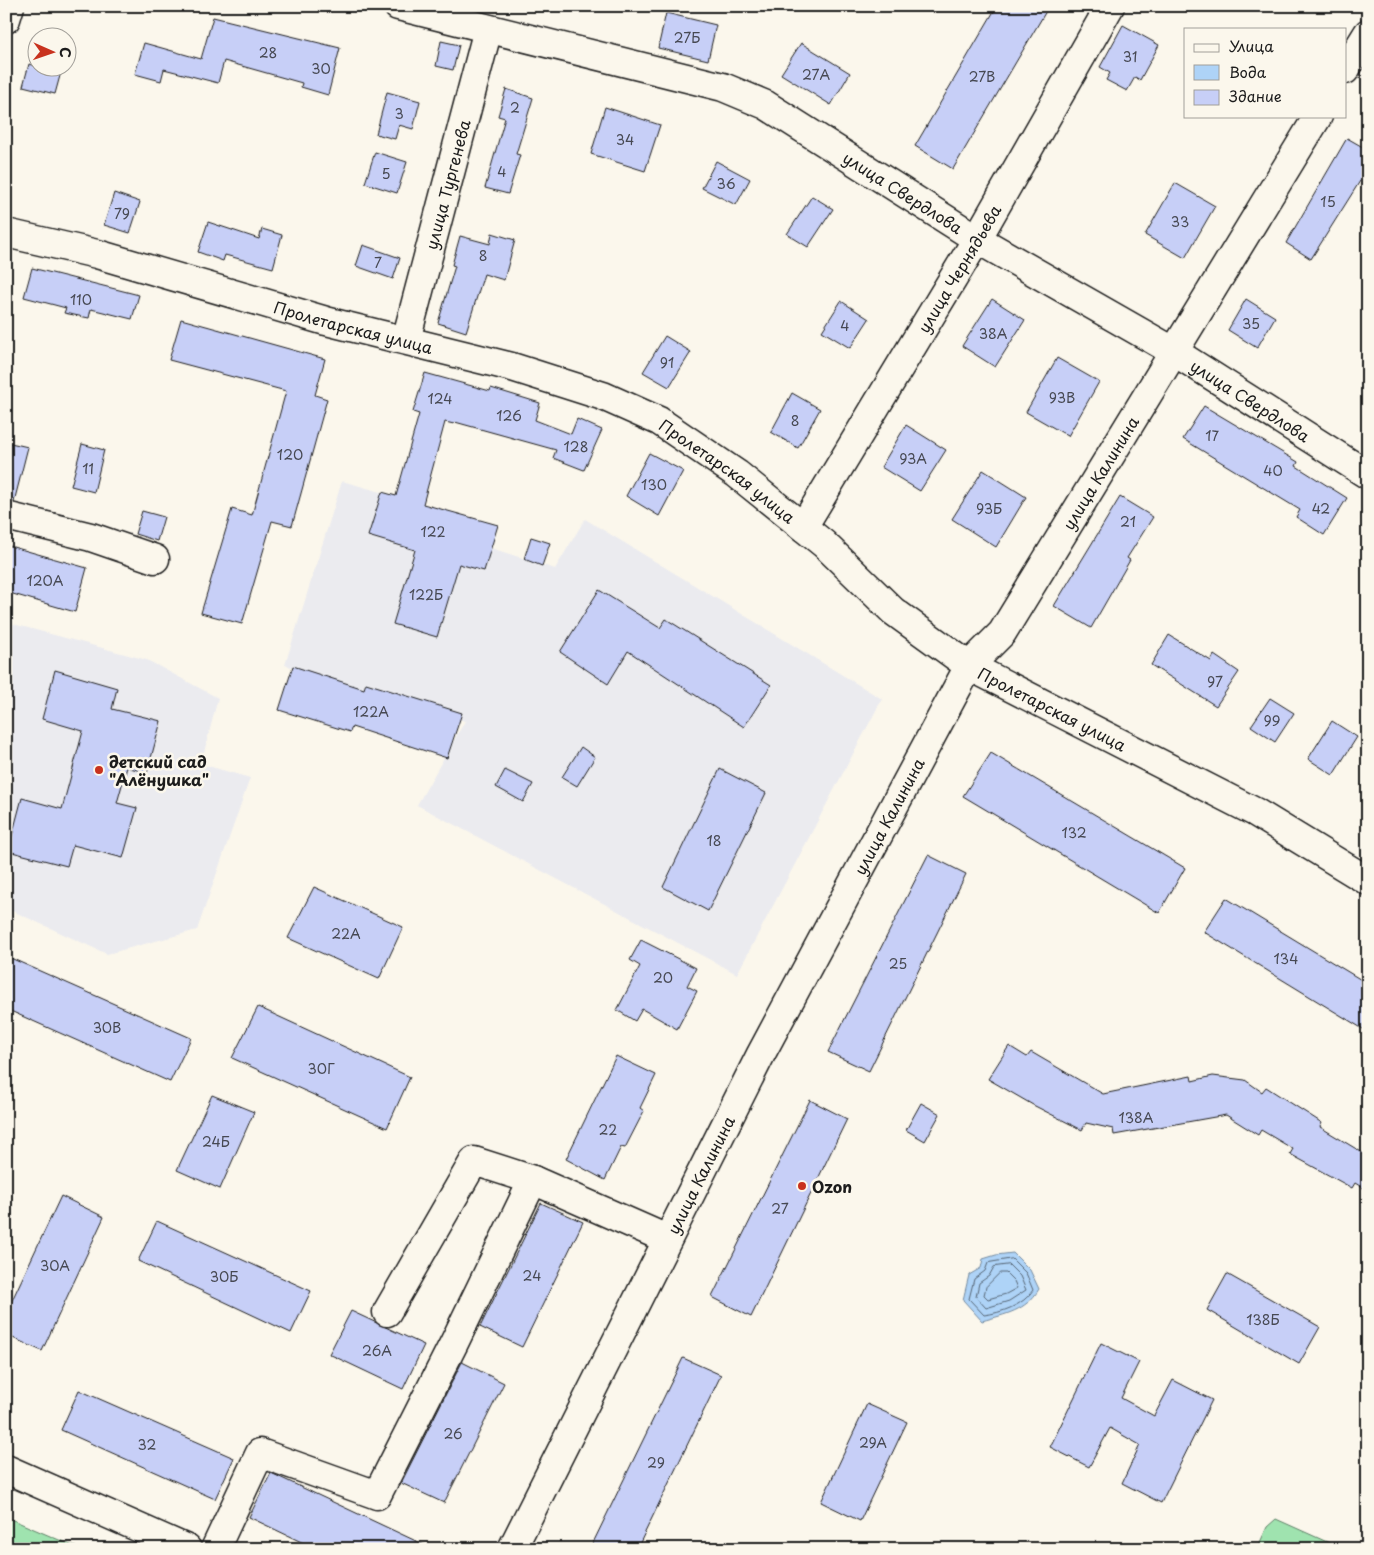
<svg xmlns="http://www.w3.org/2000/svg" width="1374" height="1555" font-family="'Playpen Sans',sans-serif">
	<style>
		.built { fill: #ebebef }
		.green { fill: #9fe3af; stroke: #5e8066 }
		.water { fill: #aed3f7; stroke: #748a9f }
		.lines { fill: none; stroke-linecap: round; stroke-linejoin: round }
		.shore { stroke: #566574; stroke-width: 1 }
		.building { fill: #c7cff7; stroke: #1c1c1c }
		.minor-casing { stroke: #1c1c1c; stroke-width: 31 }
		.minor { stroke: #fbf7ec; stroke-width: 28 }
		.poi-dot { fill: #c8321e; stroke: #fbf7ec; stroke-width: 2 }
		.labels { text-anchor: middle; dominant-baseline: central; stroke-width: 5; stroke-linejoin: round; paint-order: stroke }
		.number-label { font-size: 14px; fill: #474953 }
		.street-label { font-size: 16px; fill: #1c1c1c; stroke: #fbf7ec }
		.poi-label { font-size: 16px; font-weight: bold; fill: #1c1c1c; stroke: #fbf7ec; text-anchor: start }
	</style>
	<rect width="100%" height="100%" fill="#fbf7ec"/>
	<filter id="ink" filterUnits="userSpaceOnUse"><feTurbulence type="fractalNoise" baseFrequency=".02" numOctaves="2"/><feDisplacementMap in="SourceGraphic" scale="10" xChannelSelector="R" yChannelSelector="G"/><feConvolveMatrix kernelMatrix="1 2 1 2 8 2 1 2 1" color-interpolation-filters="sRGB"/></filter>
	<g filter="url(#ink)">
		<!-- built -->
		<path class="built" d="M342,481L498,525L491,548L555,569L585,519L882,699L737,974L417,805L465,721L285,665Z
			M6,622L147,660L218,698L201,764L250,778L197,930L107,954L6,908Z"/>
		<!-- green -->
		<path class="green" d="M6,1517L80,1549H6Z
			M1276,1519L1336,1546L1338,1549H1257L1267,1527Z"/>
		<!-- water -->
		<path class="water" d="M1013,1253L1030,1270L1039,1289C1026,1311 1006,1314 982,1321L963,1300L969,1275L981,1268L983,1259L996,1255Z"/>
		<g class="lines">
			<!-- shore -->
			<path class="shore" d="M1012,1259L1026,1273L1033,1290C1024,1305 1001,1313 984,1315L969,1299L974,1279L985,1271L988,1263Z
				M1009,1265L1020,1276L1026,1290L1009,1301L986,1308L976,1297L979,1283L989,1276L994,1267Z
				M1000,1273H1006L1014,1281L1017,1288L1006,1294L988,1299L984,1295L986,1287Z"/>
		</g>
		<!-- building -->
		<path class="building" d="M997,6H1049L953,169L915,146Z
			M666,13L716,25L708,60L658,48Z
			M213,17L340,48L328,95L301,87L302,83L224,61L218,83L164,69L161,81L135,74L144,43L201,59Z
			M1123,25L1159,45L1140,80L1135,77L1127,91L1106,80L1110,73L1100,67Z
			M441,41L459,45L453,70L436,66Z
			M801,43L850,73L831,105L781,74Z
			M29,64L61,72L55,94L23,86Z
			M506,89L533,98L516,154L520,155L508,194L485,188L505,118L498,116Z
			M387,92L420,101L413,129L399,125L395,139L376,134Z
			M605,107L660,125L645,171L591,154Z
			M1347,138L1368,150V186L1360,181L1311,259L1286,243Z
			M375,152L407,162L397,193L365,183Z
			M716,161L750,179L736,205L702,188Z
			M1175,183L1215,206L1185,258L1145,235Z
			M114,193L140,202L130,233L104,225Z
			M812,196L833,209L808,247L787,234Z
			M208,222L259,239L262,229L282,235L273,268L225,255L223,261L198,252Z
			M492,233L515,240L504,280L484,274L466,332L438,323L455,266L452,265L460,236L490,244Z
			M363,245L400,258L393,279L356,266Z
			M32,268L139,295L132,319L91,309L89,318L64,313L66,308L24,297Z
			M992,299L1025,320L995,367L962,346Z
			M1246,299L1275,317L1257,348L1228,330Z
			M841,301L869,319L850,348L822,331Z
			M181,319L325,359L315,395L327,399L292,526L272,521L242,624L201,613L232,509L252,515L286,391L169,360Z
			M665,336L691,352L669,387L643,372Z
			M1057,358L1099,382L1068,436L1026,412Z
			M425,373L490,391L491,388L540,403L535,420L571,434L577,419L602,430L584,470L553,458L556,450L455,422L454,424L445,422L423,504L498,525L484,571L459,564L437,637L393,624L415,550L368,536L382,492L396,496L419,414L413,412Z
			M792,393L820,409L798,448L771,432Z
			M1204,406L1298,462L1296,466L1347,498L1324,535L1296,517L1300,510L1183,439Z
			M906,425L946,450L920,491L881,467Z
			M6,442L28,447L14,502L6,501Z
			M82,444L104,450L94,492L71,486Z
			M649,453L683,471L659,516L626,496Z
			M983,470L1026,497L996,547L952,519Z
			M1120,497L1153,517L1127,558L1130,560L1091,628L1054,606Z
			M142,511L164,517L157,541L135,534Z
			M531,537L550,543L542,566L524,559Z
			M6,545L87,568L75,612L6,592Z
			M599,590L660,628L666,619L771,685L744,727L628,651L608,684L560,652Z
			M1169,635L1211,661L1214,655L1239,672L1216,706L1151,665Z
			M293,666L364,689L366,683L462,713L447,758L352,727L350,732L279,710Z
			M55,670L117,688L112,709L161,721L147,773L127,767L117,803L137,808L123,858L73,845L67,866L8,851L22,798L62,809L83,731L42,719Z
			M1270,698L1294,713L1275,742L1251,726Z
			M1332,721L1357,737L1333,775L1308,759Z
			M581,747L595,757L577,786L562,777Z
			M991,753L1185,868L1159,913L963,796Z
			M720,769L766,793L708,911L663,887Z
			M505,770L533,784L523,802L496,787Z
			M928,855L966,874L869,1071L828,1052Z
			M314,887L403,927L379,979L288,938Z
			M1226,898L1368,984V1032L1204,932Z
			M641,940L696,968L687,986L697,991L677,1029L642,1009L635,1021L617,1010L640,966L630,960Z
			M6,956L191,1038L170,1082L6,1009Z
			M258,1007L410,1077L387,1128L232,1058Z
			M1009,1046L1027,1057L1031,1052L1103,1094L1191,1076L1192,1081L1213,1076L1245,1080L1262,1092L1266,1087L1322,1123L1320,1127L1368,1156V1191L1355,1183L1352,1188L1290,1154L1293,1149L1261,1130L1258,1135L1226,1115L1114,1135L1113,1129L1086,1123L1082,1130L1033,1105L988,1079Z
			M616,1056L656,1075L640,1108L644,1111L625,1148L621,1147L605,1180L566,1159Z
			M212,1095L254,1112L220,1189L177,1170Z
			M810,1100L847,1119L751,1317L712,1297Z
			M921,1103L940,1114L925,1141L906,1130Z
			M61,1196L104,1217L42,1351L6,1335V1313Z
			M541,1203L583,1222L522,1347L480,1327Z
			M157,1221L311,1291L291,1333L138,1261Z
			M1227,1274L1320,1327L1299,1364L1207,1310Z
			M351,1311L424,1345L403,1389L329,1354Z
			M1101,1343L1139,1362L1121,1398L1154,1416L1173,1380L1212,1400L1161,1503L1122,1483L1140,1445L1110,1428L1089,1467L1050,1447Z
			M683,1358L721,1375L637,1549H590Z
			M462,1362L504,1383L444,1503L401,1483Z
			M79,1390L234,1458L215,1499L61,1430Z
			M867,1404L907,1422L860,1521L821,1502Z
			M271,1473L433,1549H316L249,1517Z"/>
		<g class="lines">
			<defs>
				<g id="minor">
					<path id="s1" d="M398,6L723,87L766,105L977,239L1173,351L1368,475"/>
					<path d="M6,19L10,6"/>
					<path d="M1345,70L1368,33"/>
					<path id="s2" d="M6,233L97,254L326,321L512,367L603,396L659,421L737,474L824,544L893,611L969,666L1255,812L1368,881"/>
					<path id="s3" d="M406,340L488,29"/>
					<path d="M6,516L91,537L155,559"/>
					<path id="s4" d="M803,527L977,239L1110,6"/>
					<path d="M387,1312L474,1161L533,1180"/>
					<path d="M6,1469L187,1549"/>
					<path d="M215,1549L260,1453L377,1495L454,1343L533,1180L667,1239"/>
					<path id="s5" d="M512,1549L761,1054L969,666L1002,633L1318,116"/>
				</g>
			</defs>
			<!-- minor casing -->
			<use href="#minor" class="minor-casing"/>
			<!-- minor -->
			<use href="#minor" class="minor"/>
		</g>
	</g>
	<!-- markers -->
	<g class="poi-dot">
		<circle cx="99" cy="770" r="5"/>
		<circle cx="802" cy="1186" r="5"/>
	</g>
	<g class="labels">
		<!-- number labels -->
		<g class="number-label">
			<text x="687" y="37">27Б</text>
			<text x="268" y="52">28</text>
			<text x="1130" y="56">31</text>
			<text x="321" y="68">30</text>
			<text x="816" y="74">27А</text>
			<text x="982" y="76">27В</text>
			<text x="515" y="107">2</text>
			<text x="399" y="113">3</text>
			<text x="625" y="139">34</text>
			<text x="502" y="171">4</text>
			<text x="386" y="173">5</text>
			<text x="726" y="183">36</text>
			<text x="1328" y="201">15</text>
			<text x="122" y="213">79</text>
			<text x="1180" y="221">33</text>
			<text x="483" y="255">8</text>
			<text x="378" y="262">7</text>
			<text x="81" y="299">110</text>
			<text x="1251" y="323">35</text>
			<text x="845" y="325">4</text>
			<text x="993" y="333">38А</text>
			<text x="667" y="362">91</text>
			<text x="1062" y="397">93В</text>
			<text x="440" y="398">124</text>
			<text x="509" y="415">126</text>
			<text x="795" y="420">8</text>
			<text x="1212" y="435">17</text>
			<text x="576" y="446">128</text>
			<text x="290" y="454">120</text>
			<text x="913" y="458">93А</text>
			<text x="88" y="468">11</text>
			<text x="1273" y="470">40</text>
			<text x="654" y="484">130</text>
			<text x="989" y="508">93Б</text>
			<text x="1321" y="508">42</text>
			<text x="1128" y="521">21</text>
			<text x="433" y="531">122</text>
			<text x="45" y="580">120А</text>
			<text x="426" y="594">122Б</text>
			<text x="1215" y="681">97</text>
			<text x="371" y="711">122А</text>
			<text x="1272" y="720">99</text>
			<text x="1074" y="832">132</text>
			<text x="714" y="840">18</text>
			<text x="346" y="933">22А</text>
			<text x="1286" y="958">134</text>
			<text x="898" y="963">25</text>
			<text x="663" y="977">20</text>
			<text x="107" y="1027">30В</text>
			<text x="321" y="1068">30Г</text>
			<text x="1136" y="1117">138А</text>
			<text x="608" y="1129">22</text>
			<text x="216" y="1141">24Б</text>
			<text x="780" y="1208">27</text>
			<text x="55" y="1265">30А</text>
			<text x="532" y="1275">24</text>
			<text x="224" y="1276">30Б</text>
			<text x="1263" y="1319">138Б</text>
			<text x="377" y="1350">26А</text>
			<text x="453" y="1433">26</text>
			<text x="873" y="1442">29А</text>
			<text x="147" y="1444">32</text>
			<text x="656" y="1462">29</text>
		</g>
		<!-- street labels -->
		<g class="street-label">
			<text stroke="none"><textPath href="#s3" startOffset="161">улица Тургенева</textPath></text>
			<text stroke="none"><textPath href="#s1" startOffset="544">улица Свердлова</textPath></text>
			<text stroke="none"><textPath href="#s4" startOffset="302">улица Чернядьева</textPath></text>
			<text stroke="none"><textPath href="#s2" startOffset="360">Пролетарская улица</textPath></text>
			<text stroke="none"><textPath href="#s1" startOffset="949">улица Свердлова</textPath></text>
			<text stroke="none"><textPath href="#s2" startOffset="765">Пролетарская улица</textPath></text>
			<text stroke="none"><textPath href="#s5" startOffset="1229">улица Калинина</textPath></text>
			<text stroke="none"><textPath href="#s2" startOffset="1170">Пролетарская улица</textPath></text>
			<text stroke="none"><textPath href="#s5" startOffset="824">улица Калинина</textPath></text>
			<text stroke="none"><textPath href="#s5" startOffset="419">улица Калинина</textPath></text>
		</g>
		<!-- poi labels -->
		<g class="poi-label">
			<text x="109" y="761">детский сад<tspan x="109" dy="18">"Алёнушка"</tspan></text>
			<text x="812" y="1186">Ozon</text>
		</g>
	</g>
	<!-- margin -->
	<rect width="1374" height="1555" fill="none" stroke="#fbf7ec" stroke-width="25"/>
	<rect x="12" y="12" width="1349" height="1530" fill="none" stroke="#1c1c1c" stroke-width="2" filter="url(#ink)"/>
	<!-- legend -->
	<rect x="1184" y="28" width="162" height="90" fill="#fbf7ec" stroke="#a29f99"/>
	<rect x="1194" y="44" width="25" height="8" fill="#fbf7ec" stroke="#a29f99"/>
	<text x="1229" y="52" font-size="15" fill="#1c1c1c">Улица</text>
	<rect x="1194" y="65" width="25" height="15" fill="#aed3f7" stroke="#a29f99"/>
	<text x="1229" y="78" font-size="15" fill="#1c1c1c">Вода</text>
	<rect x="1194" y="90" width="25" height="15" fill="#c7cff7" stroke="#a29f99"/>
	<text x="1229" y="102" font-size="15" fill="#1c1c1c">Здание</text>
	<!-- north arrow -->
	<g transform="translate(52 52) rotate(92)"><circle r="24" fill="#fbf7ec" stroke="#a29f99"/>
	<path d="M0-4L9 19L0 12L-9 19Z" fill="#c8321e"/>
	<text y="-8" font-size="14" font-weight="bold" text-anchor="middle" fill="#1c1c1c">С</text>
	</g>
</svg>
